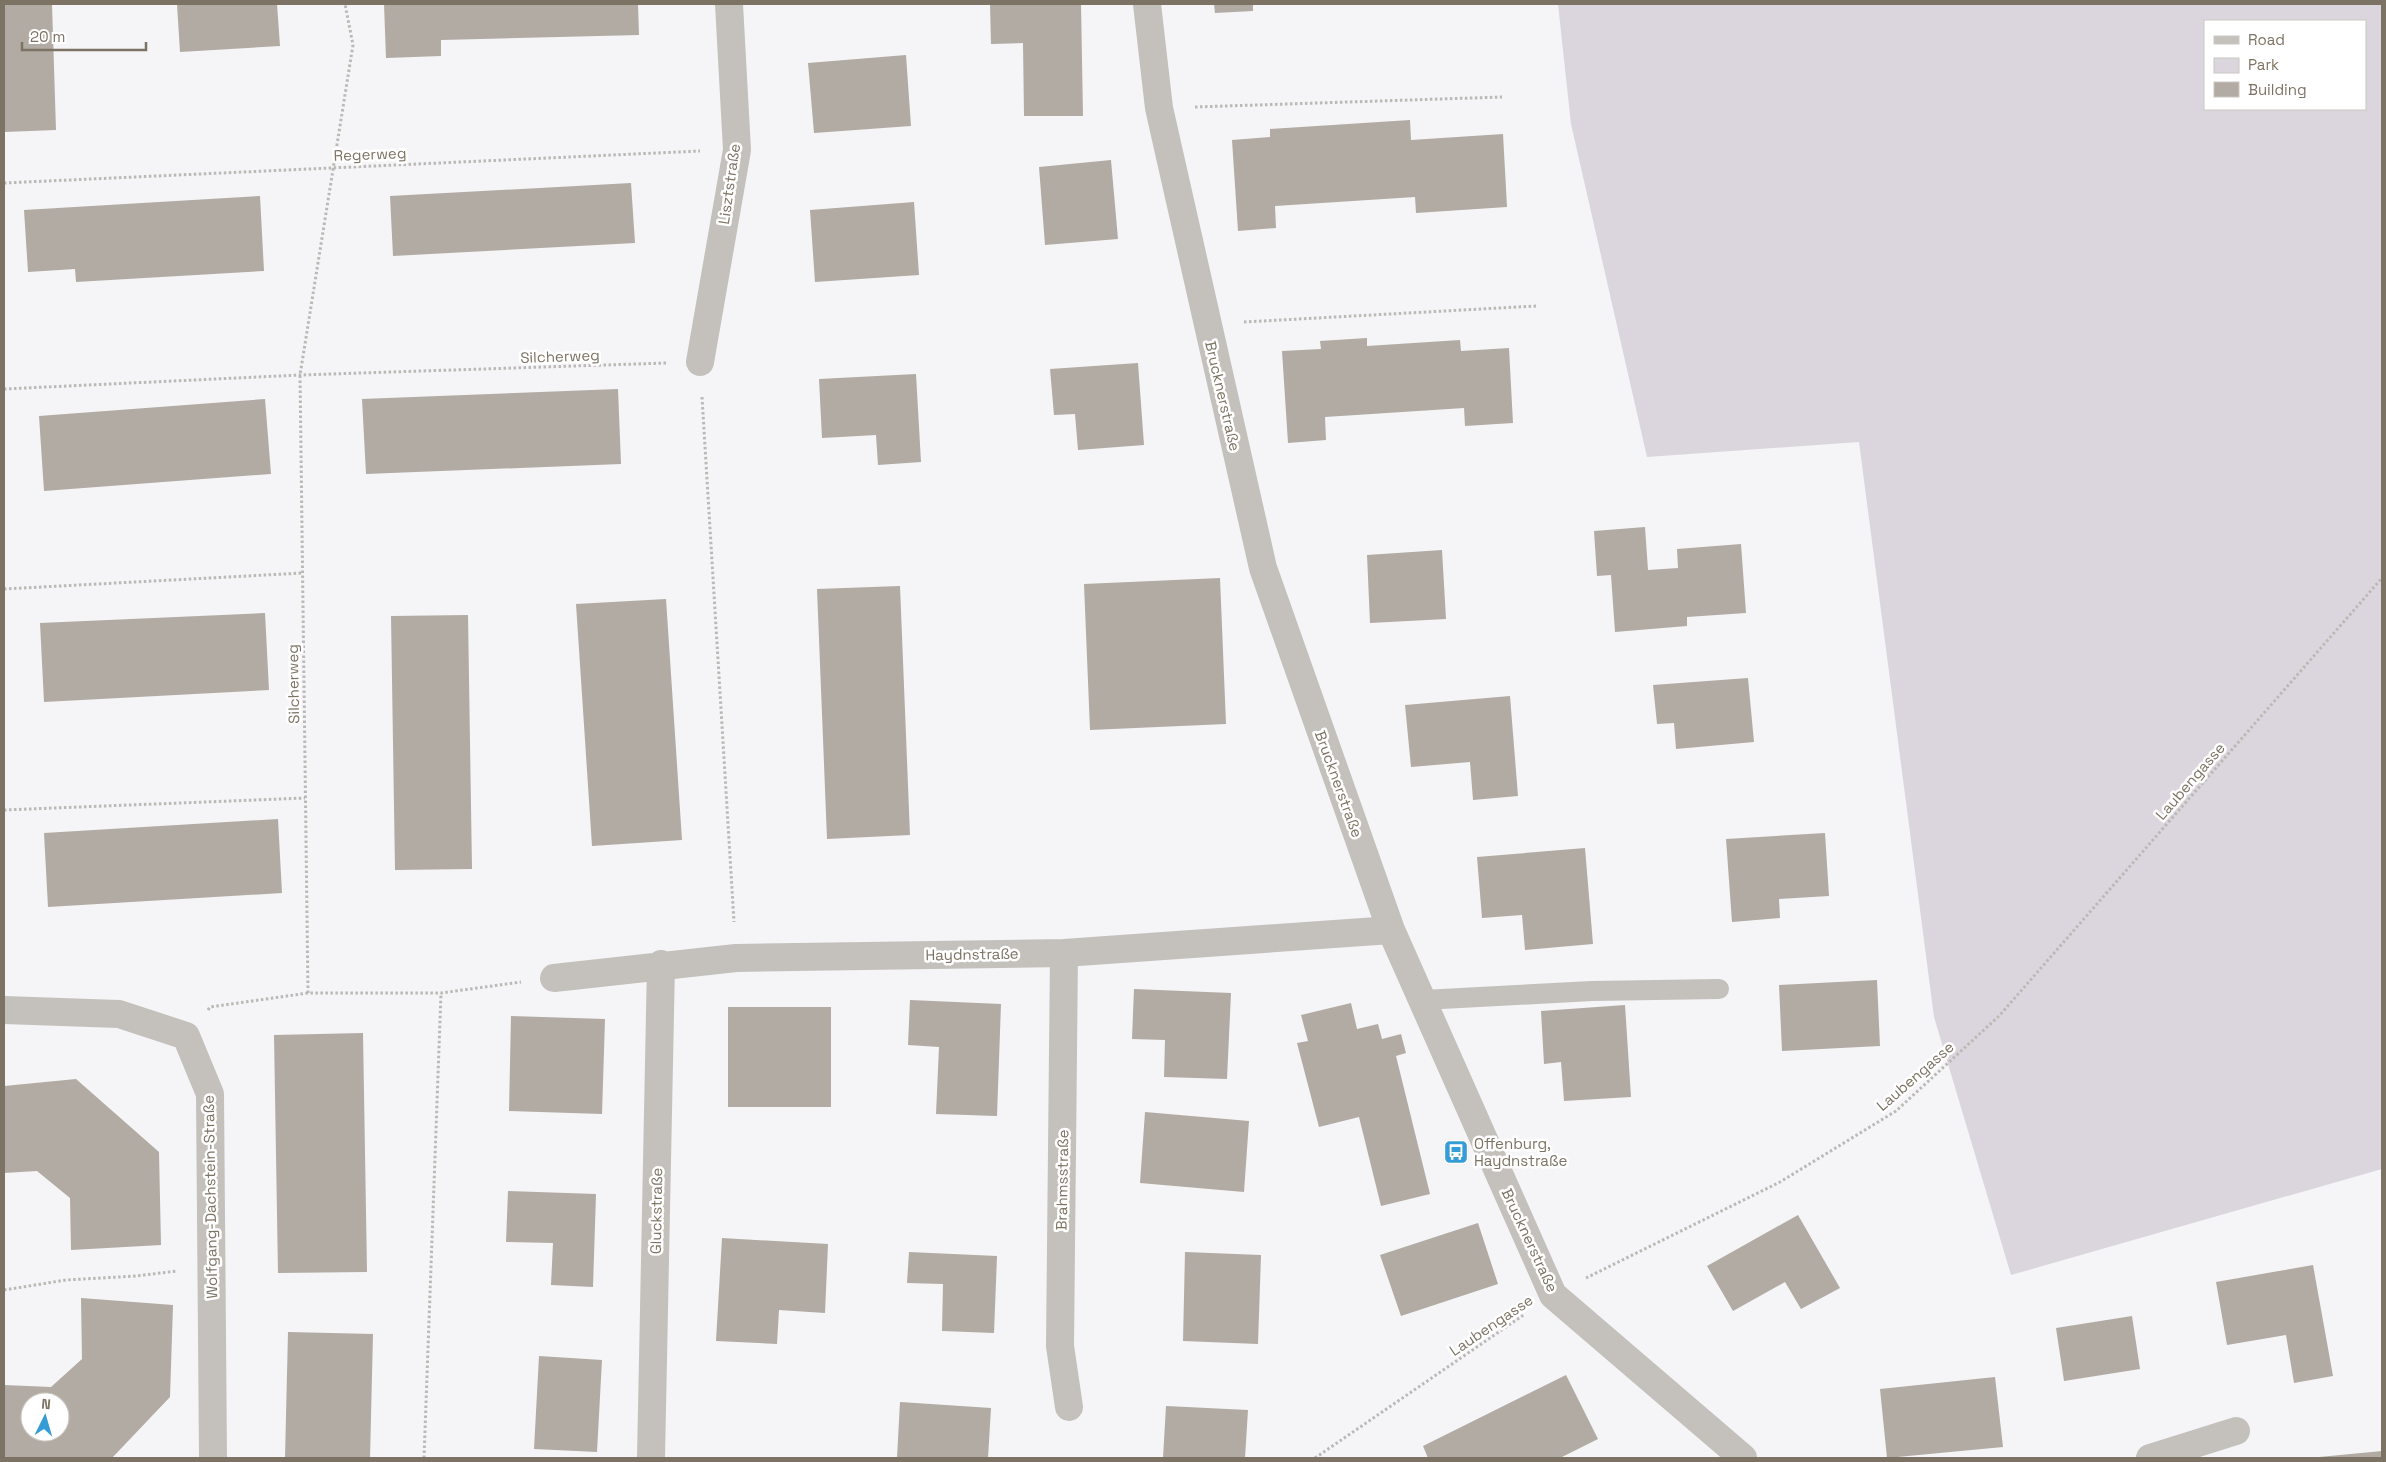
<svg xmlns="http://www.w3.org/2000/svg" width="2386" height="1462" font-family="'Space Grotesk',sans-serif">
	<style>
		.green { fill: #dbd6dd; fill-rule: evenodd }
		.building { fill: #b1aba3; fill-rule: evenodd }
		.lines { fill: none; stroke-linecap: round; stroke-linejoin: round }
		.path { stroke: #bbb9b5; stroke-width: 3; stroke-dasharray: 2.5 2.5; stroke-linecap: butt }
		.lane { stroke: #c4c1bc; stroke-width: 20 }
		.street { stroke: #c4c1bc; stroke-width: 28 }
		.labels { text-anchor: middle; dominant-baseline: central; stroke-width: 5; stroke-linejoin: round; paint-order: stroke }
		.street-label { font-size: 15px; fill: #7d7364; stroke: #fff }
		.poi-label { font-size: 15px; fill: #7d7364; stroke: #fff; text-anchor: start }
	</style>
	<rect width="100%" height="100%" fill="#f5f4f7"/>
	<!-- green -->
	<path class="green" d="M1558,4H2382V1169L2011,1275L1934,1017L1859,442L1647,457L1571,124ZM2205,21H2365V109H2205Z"/>
	<!-- building -->
	<path class="building" d="M4,4H52L56,130L4,132Z
		M177,4H277L280,46L180,52Z
		M384,4H638L639,35L441,40V56L386,58Z
		M990,4H1081L1083,116H1024L1023,43L991,44Z
		M1214,4H1253V11L1215,13Z
		M906,55L911,126L814,133L808,63Z
		M1410,120L1411,140L1503,134L1507,207L1416,213L1415,197L1275,206L1276,228L1238,231L1232,140L1270,137V129Z
		M1111,160L1118,239L1045,245L1039,167Z
		M631,183L635,243L393,256L390,196Z
		M260,196L264,271L76,282L75,269L28,272L24,210Z
		M914,202L919,275L815,282L810,210Z
		M1367,338V346L1460,340L1461,351L1509,348L1513,423L1465,426L1464,408L1325,417L1326,440L1288,443L1282,351L1321,349L1320,341Z
		M1138,363L1144,445L1078,450L1075,414L1054,415L1050,369Z
		M916,374L921,462L878,465L876,435L822,438L819,379Z
		M618,389L621,464L366,474L362,399Z
		M265,399L271,474L44,491L39,416Z
		M1645,527L1648,570L1678,568L1677,549L1741,544L1746,613L1687,617V626L1615,632L1611,575L1597,576L1594,531Z
		M1442,550L1446,619L1370,623L1367,555Z
		M1220,578L1226,724L1090,730L1084,584Z
		M900,586L910,835L827,839L817,589Z
		M666,599L682,840L592,846L576,604Z
		M265,613L269,690L44,702L40,623Z
		M468,615L472,869L395,870L391,616Z
		M1748,678L1754,742L1676,749L1674,723L1657,724L1653,685Z
		M1510,696L1518,796L1473,800L1470,762L1411,767L1405,705Z
		M278,819L282,893L48,907L44,833Z
		M1825,833L1829,896L1779,899L1780,918L1732,922L1726,839Z
		M1585,848L1593,944L1525,950L1522,915L1482,918L1477,857Z
		M1877,980L1880,1046L1782,1051L1779,985Z
		M1134,989L1231,993L1227,1079L1164,1077L1165,1040L1132,1039Z
		M910,1000L1001,1004L997,1116L936,1114L939,1047L908,1045Z
		M1351,1003L1357,1029L1378,1024L1382,1039L1401,1034L1406,1053L1396,1056L1430,1194L1381,1206L1359,1117L1319,1127L1297,1043L1308,1041L1301,1015Z
		M1625,1005L1631,1097L1564,1101L1561,1062L1544,1064L1541,1011Z
		M728,1007H831V1107H728Z
		M511,1016L605,1019L602,1114L509,1111Z
		M363,1033L367,1272L278,1273L274,1035Z
		M76,1079L159,1152L161,1245L71,1250L70,1198L37,1171L4,1173V1086Z
		M1145,1112L1249,1121L1244,1192L1140,1183Z
		M508,1191L596,1194L593,1287L551,1285L553,1243L506,1242Z
		M1798,1215L1840,1288L1801,1309L1785,1282L1733,1311L1707,1266Z
		M1478,1223L1498,1284L1401,1316L1380,1255Z
		M722,1238L828,1244L825,1313L779,1310L777,1344L716,1341Z
		M909,1252L997,1256L994,1333L942,1331L943,1284L907,1283Z
		M1185,1252L1261,1255L1258,1344L1183,1341Z
		M2313,1265L2333,1376L2294,1383L2286,1335L2227,1345L2216,1282Z
		M81,1298L173,1305L170,1397L112,1458H4V1385L51,1387L82,1359ZM30,1402H60V1432H30Z
		M2132,1316L2140,1369L2064,1381L2056,1328Z
		M288,1332L373,1334L370,1458H285Z
		M539,1356L602,1360L597,1452L534,1449Z
		M1566,1375L1598,1439L1560,1458H1428L1423,1446Z
		M1995,1377L2003,1447L1887,1458L1880,1389Z
		M900,1402L991,1408L988,1458H897Z
		M1166,1406L1248,1410L1245,1458H1163Z
		M2382,1451V1458H2319V1457Z"/>
	<g class="lines">
		<!-- path -->
		<path class="path" d="M1195,107L1502,97
			M4,183L700,151
			M1244,322L1536,306
			M4,389L300,375L666,363
			M702,397L734,922
			M4,589L303,573
			M4,810L305,798
			M308,993L300,375L353,45L345,4
			M208,1010L210,1007L308,993H441L521,982
			M1586,1278L1780,1182L1896,1111L1999,1016L2382,578
			M4,1290L66,1280L136,1276L177,1271
			M424,1458L441,993
			M1315,1458L1525,1314"/>
		<!-- lane -->
		<path class="lane" d="M1423,1000L1592,991L1719,989"/>
		<!-- street -->
		<path class="street" d="M1147,4L1159,108L1263,568L1391,930L1553,1295L1743,1458
			M700,362L737,150L729,4
			M1064,953L1060,1346L1069,1407
			M554,978L736,958L1064,953L1391,930
			M4,1010L119,1014L186,1036L210,1094L213,1458
			M651,1458L661,964
			M2150,1458L2236,1431"/>
	</g>
	<!-- icons -->
	<defs>
		<symbol id="bus-square" viewBox="-11 -11 22 22"><rect x="-9" y="-9" width="18" height="18" rx="4" fill="#369cd6" stroke="#fff"/><path d="M-5-6H5V4H4V6H2V4H-2V6H-4V4H-5ZM-3.5-4V0h7V-4ZM-3.5 1.2v1.5H-2V1.2ZM2 1.2v1.5H3.5V1.2Z" fill="#fff"/></symbol>
	</defs>
	<g fill-rule="evenodd">
		<use href="#bus-square" x="1442" y="1138" width="28" height="28"/>
	</g>
	<g class="labels">
		<!-- street labels -->
		<g class="street-label">
			<text transform="translate(370 154) rotate(-2)">Regerweg</text>
			<text transform="translate(729 184) rotate(-82)">Lisztstraße</text>
			<text transform="translate(560 356) rotate(-2)">Silcherweg</text>
			<text transform="translate(1223 396) rotate(77)">Brucknerstraße</text>
			<text transform="translate(293 684) rotate(-91)">Silcherweg</text>
			<text transform="translate(2190 781) rotate(-49)">Laubengasse</text>
			<text transform="translate(1339 784) rotate(70)">Brucknerstraße</text>
			<text transform="translate(972 954) rotate(-1)">Haydnstraße</text>
			<text transform="translate(1915 1076) rotate(-41)">Laubengasse</text>
			<text transform="translate(1062 1180) rotate(-89)">Brahmsstraße</text>
			<text transform="translate(210 1197) rotate(-91)">Wolfgang-Dachstein-Straße</text>
			<text transform="translate(656 1211) rotate(-89)">Gluckstraße</text>
			<text transform="translate(1530 1240) rotate(65)">Brucknerstraße</text>
			<text transform="translate(1491 1325) rotate(-34)">Laubengasse</text>
		</g>
		<!-- poi labels -->
		<g class="poi-label">
			<text x="1474" y="1143">Offenburg,<tspan x="1474" dy="17">Haydnstraße</tspan></text>
		</g>
	</g>
	<!-- border -->
	<rect width="2386" height="1462" fill="none" stroke="#7d7364" stroke-width="10"/>
	<!-- legend -->
	<rect x="2204" y="20" width="162" height="90" fill="#ffffff" stroke="#cbc7c1"/>
	<rect x="2214" y="36" width="25" height="8" fill="#c4c1bc" stroke="#cbc7c1"/>
	<text x="2248" y="45" font-size="15" fill="#7d7364">Road</text>
	<rect x="2214" y="58" width="25" height="15" fill="#dbd6dd" stroke="#cbc7c1"/>
	<text x="2248" y="70" font-size="15" fill="#7d7364">Park</text>
	<rect x="2214" y="82" width="25" height="15" fill="#b1aba3" stroke="#cbc7c1"/>
	<text x="2248" y="95" font-size="15" fill="#7d7364">Building</text>
	<!-- north arrow -->
	<g transform="translate(45 1417) rotate(5)"><circle r="24" fill="#ffffff" stroke="#cbc7c1"/>
	<path d="M0-4L9 19L0 12L-9 19Z" fill="#369cd6"/>
	<text y="-8" font-size="14" font-weight="bold" text-anchor="middle" fill="#7d7364">N</text>
	</g>
	<!-- scale -->
	<path d="M22 42v8h124v-8" fill="none" stroke="#7d7364" stroke-width="2.5"/>
	<text x="30" y="42" font-size="15" fill="#7d7364" stroke="#ffffff" stroke-width="4" paint-order="stroke">20 m</text>
</svg>
